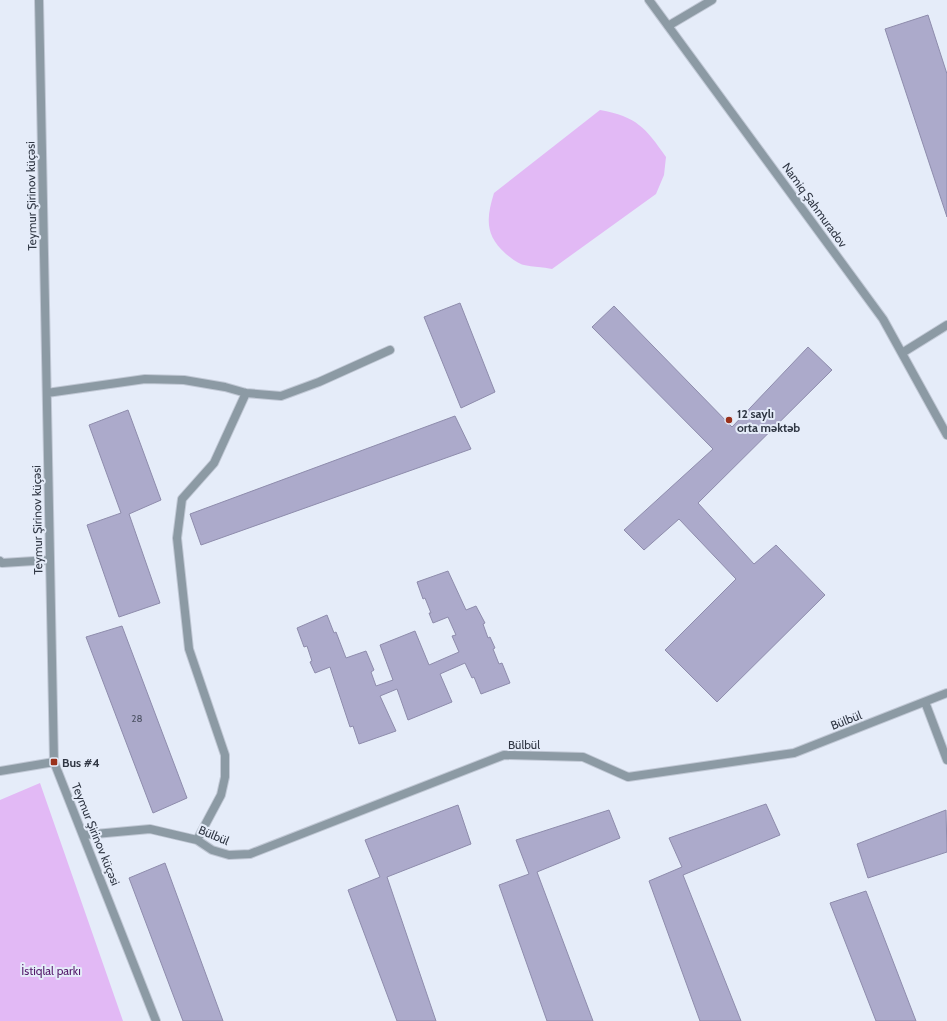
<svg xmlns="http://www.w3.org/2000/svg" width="947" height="1021" font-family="Cabin,sans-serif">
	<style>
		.green { fill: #e2b9f5 }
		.building { fill: #acaacb; stroke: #8e8cac }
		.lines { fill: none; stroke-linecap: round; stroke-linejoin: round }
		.service-casing { stroke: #c1c8d5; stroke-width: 10 }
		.minor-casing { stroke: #c1c8d5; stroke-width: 10 }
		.service { stroke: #8c9aa4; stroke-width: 8 }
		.minor { stroke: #8c9aa4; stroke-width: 8 }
		.poi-dot { fill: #9a311b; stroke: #e5ecf9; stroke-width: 1.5 }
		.labels { text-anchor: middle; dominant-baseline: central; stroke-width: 4; stroke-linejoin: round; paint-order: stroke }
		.number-label { font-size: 10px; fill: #4f5466 }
		.street-label { font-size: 12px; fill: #303744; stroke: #e5ecf9 }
		.poi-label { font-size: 12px; font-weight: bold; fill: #303744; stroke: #e5ecf9; text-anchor: start }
		.park-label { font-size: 12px; fill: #541a6a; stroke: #e5ecf9 }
	</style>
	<rect width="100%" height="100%" fill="#e5ecf9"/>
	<!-- green -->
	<path class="green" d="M600,110C637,117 645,127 666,157L664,175L656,194L552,269C543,267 533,267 524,265C518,264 511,258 506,254C485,235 486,219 494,193Z
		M40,783L123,1021H0V800Z"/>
	<!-- building -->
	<path class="building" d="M928,15L947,74V217L885,29Z
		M460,303L495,392L461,408L424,317Z
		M614,306L732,427L808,347L832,370L698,503L754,564L776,545L825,595L717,702L665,650L736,579L679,519L644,550L624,530L713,449L592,327Z
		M128,410L161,500L129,514L160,603L119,617L87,525L121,513L89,425Z
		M455,416L471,449L201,545L190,514Z
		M448,571L466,610L476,606L485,623L483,624L488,638L490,637L495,648L493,649L499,664L502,663L510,683L481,694L474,677L472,678L465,663L440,674L452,702L408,720L397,689L380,696L396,731L359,744L353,726L350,727L330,667L315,673L310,662L312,661L307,646L304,647L297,628L327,615L334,633L336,632L346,658L366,651L374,670L371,672L376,686L393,680L380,645L415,631L429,665L459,652L452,636L456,635L448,617L433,623L429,613H431L425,598L423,599L417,582Z
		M122,626L187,798L153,813L86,637Z
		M766,804L780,835L683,875L741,1021H700L649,881L682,867L669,838Z
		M458,805L471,844L387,877L436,1021H397L348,890L380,877L365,840Z
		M609,810L620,838L537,872L593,1021H547L499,885L529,874L516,840Z
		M946,810L947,852L868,878L857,844Z
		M165,863L223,1021H183L129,878Z
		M866,891L916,1021H876L830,903Z"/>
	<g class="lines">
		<defs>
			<path id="service" d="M0,561L2,563L50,560"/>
			<path id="minor" d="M39,0L54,762L156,1021
				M649,0L883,319L947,435
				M668,26L712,0
				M902,353L947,325
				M47,393L145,379L184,380L225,387L246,393L281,396L319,382L390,350
				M925,702L947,760
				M0,771L54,762
				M84,835L150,829L197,840L212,850L229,855L250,854L504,755L583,757L628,777L794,753L947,693
				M197,840L221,795L225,777V755L189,649L177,538L182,499L214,463L246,393"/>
		</defs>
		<!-- service casing -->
		<use href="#service" class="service-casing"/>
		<!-- minor casing -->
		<use href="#minor" class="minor-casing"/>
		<!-- service -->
		<use href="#service" class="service"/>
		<!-- minor -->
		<use href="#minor" class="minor"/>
	</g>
	<!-- markers -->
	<g class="poi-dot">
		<circle cx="729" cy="420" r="4"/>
		<rect x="50" y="758" width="8" height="8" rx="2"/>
	</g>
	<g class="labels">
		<!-- number labels -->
		<g class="number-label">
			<text x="137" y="718">28</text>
		</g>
		<!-- street labels -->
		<g class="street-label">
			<text transform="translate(31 196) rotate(-91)">Teymur Şirinov küçəsi</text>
			<text transform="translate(815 205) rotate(54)">Namiq Şahmuradov</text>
			<text transform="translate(37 520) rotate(-91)">Teymur Şirinov küçəsi</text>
			<text transform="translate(846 720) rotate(-21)">Bülbül</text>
			<text x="524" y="744">Bülbül</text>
			<text transform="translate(96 834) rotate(68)">Teymur Şirinov küçəsi</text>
			<text transform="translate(214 835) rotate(23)">Bülbül</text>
		</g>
		<!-- poi labels -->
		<g class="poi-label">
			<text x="737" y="413">12 saylı<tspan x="737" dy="14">orta məktəb</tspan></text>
			<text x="62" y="762">Bus #4</text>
		</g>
		<!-- park labels -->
		<g class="park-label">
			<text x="51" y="970">İstiqlal parkı</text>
		</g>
	</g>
</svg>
